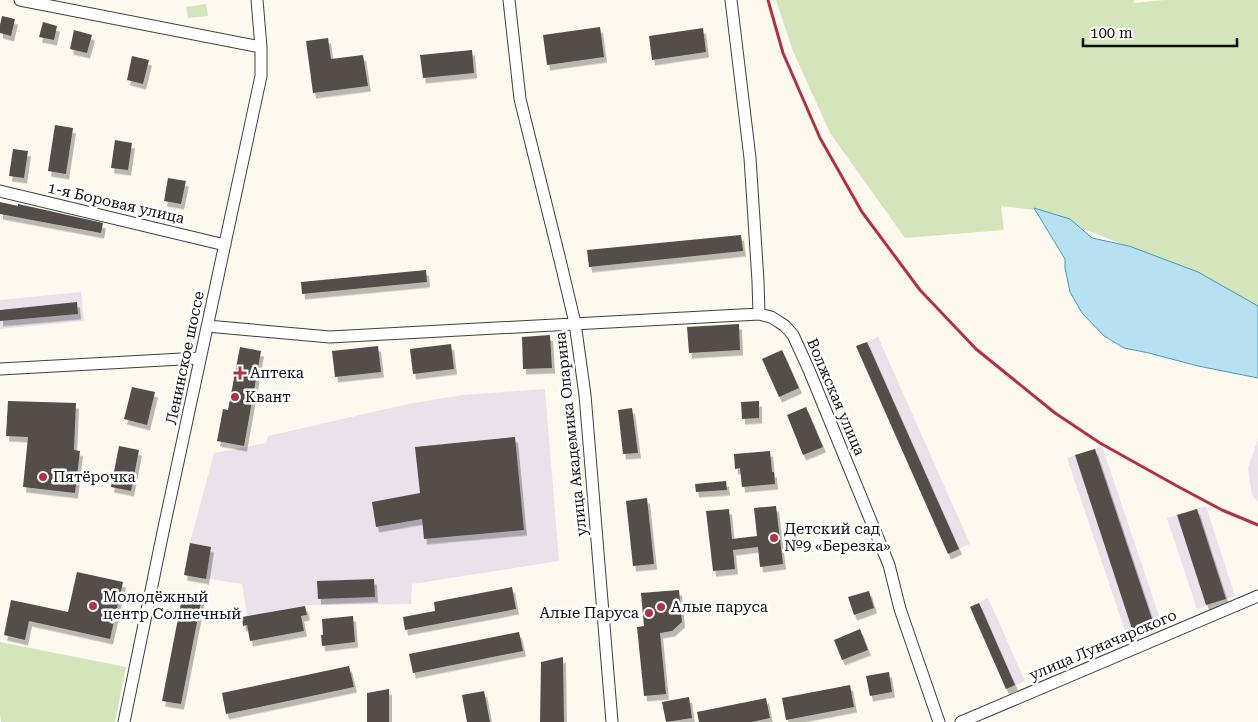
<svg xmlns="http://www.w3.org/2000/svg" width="1258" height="722" font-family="'Roboto Serif',serif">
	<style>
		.industrial { fill: #e9e2eb }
		.green { fill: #d5e5bb }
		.water { fill: #b7e1f0; stroke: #459cc0 }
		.building { fill: #544d4a; filter: url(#shadow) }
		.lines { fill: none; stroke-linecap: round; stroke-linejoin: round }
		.minor-casing { stroke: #404040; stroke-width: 13 }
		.minor { stroke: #fff; stroke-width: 11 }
		.rail { stroke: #af3245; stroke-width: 3 }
		.poi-dot { fill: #af3245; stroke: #fff; stroke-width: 2 }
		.labels { text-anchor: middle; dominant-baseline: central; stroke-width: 5; stroke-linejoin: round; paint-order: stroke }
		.street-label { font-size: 15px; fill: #0d0d0d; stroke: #fff }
		.poi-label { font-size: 15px; fill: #0d0d0d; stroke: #fff; text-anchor: start }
	</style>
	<defs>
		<filter id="shadow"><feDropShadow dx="3" dy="5.5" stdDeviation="0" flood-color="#0004"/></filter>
	</defs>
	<rect width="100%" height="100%" fill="#fdf9ee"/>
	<!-- industrial -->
	<path class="industrial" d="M81,292L84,321L0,329V300Z
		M878,337L970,544L948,554L856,347Z
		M545,389L559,561L412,584L411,604L308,605L247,616L242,584L184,575L190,543L214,453L266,443L268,436L408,404L462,395Z
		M1258,439V502L1252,495L1248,468Z
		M1102,446L1161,622L1126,634L1067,458Z
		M1206,506L1235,596L1197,609L1167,518Z
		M988,598L1025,681L1006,689L970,607Z"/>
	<!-- green -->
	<path class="green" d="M776,0H1134V3L1164,0H1258V306L1199,274L1081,228L1092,238L1104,336L1082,313L1070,292L1065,268V259L1036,210L1001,206L1004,230L905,238L830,133L793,51Z
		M206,4L208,16L188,18L186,7Z
		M0,642L126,667L115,722H1L0,714Z"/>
	<!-- water -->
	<path class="water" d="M1034,208L1070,219L1092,238L1129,246L1198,272L1258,306V378L1198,366L1149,353L1124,348L1104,336L1082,313L1070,292L1065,268V259Z"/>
	<!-- building -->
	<path class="building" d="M2,16L15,19L11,36L0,33V25Z
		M43,22L57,26L54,40L39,37Z
		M600,27L604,57L547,65L543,35Z
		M703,28L706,52L652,60L649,36Z
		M74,30L92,35L87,53L70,49Z
		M328,38L331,59L363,55L368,86L313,93L306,41Z
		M472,50L474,73L423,78L420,55Z
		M132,56L149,60L143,84L127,80Z
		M55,125L73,128L66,174L48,171Z
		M115,140L132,143L128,170L111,168Z
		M13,149L28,151L24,178L9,176Z
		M168,178L186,181L181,204L164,201Z
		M0,202L18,206V204L41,209L103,223L101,233L0,214Z
		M741,235L743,251L589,267L587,250Z
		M426,270L427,282L302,294L301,282Z
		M77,302L78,314L0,321V310Z
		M739,324L740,350L689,353L687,327Z
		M550,335L552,368L523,369L522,337Z
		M867,342L959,549L948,554L856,346Z
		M451,344L454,369L413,374L410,349Z
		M378,346L381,372L335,377L332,351Z
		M240,347L261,351L244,446L217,441L223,409L228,410Z
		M782,350L799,388L779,397L762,359Z
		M132,387L155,392L147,425L124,419Z
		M8,401L76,403L74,450L80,451L75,493L23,487L28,437L6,436Z
		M759,401V418L742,419L741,402Z
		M806,407L823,447L803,455L787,415Z
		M632,408L638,453L623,454L618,410Z
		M515,437L524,530L424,539L422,519L376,527L372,502L420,493L415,447Z
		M119,446L139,450L131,491L111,487Z
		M1095,449L1154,625L1133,632L1075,455Z
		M770,451L772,472H774L775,484L742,487L740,468L735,469L734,454Z
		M726,481L727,490L696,492L695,484Z
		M647,498L654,564L633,566L626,501Z
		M776,506L783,564L760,567L758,547L733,550L735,569L713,571L706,511L729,509L732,539L757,536L754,508Z
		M1197,509L1226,599L1206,605L1177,515Z
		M190,543L211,547L206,579L184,575Z
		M77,572L123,582L110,639L29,621L25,640L4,635L11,600L68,612Z
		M374,579L375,597L318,599L317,581Z
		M512,587L516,609L405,630L403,617L435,611L434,602Z
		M679,590L682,622L672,631L660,633L666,694L644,696L637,627L644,626L641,593Z
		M869,591L874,608L854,615L848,597Z
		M183,593L202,597L181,704L162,701Z
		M979,603L1015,685L1006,689L970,607Z
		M305,606L307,615L301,616L304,631L250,641L247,625L243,626L242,617Z
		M353,616L355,642L322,646L321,635H323L322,619Z
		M860,629L868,650L842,660L834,640Z
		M519,632L523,651L413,673L409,654Z
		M563,657L564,722H540L541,662Z
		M349,666L354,687L226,714L222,693Z
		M889,672L892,692L870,696L866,676Z
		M850,685L854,707L786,720L782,698Z
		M389,689V722H367V693Z
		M484,691L490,722H467L462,695Z
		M689,697L692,718L666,722L662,702Z
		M766,698L770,718L752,722H699L697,712Z"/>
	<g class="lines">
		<defs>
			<path id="minor" d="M20,0L261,47
				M509,0L520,99L560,260L575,323L585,395L612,722
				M731,0L750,158L758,281L759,314L771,317L779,322L785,326L793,335L809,370L889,565L900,609L939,722
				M0,191L225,245
				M207,326L330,337L759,314
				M0,369L200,358
				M124,722L163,532L261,76V47L257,0
				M961,722L1258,596"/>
		</defs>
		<!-- minor casing -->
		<use href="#minor" class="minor-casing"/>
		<!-- minor -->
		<use href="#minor" class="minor"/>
		<!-- rail -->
		<path class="rail" d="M768,0L783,53L820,138L862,212L920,290L976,349L1055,413L1100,443L1177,486L1222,510L1258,525"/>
	</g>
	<!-- markers -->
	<g class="poi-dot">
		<path d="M237.5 365.5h5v5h5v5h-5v5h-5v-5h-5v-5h5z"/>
		<circle cx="235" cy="397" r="5"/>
		<circle cx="43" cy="477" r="5"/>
		<circle cx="774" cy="538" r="5"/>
		<circle cx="93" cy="606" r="5"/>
		<circle cx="661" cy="607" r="5"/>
		<circle cx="649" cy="613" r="5"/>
	</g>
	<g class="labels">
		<!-- street labels -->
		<g class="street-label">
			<text transform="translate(116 203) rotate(13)">1-я Боровая улица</text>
			<text transform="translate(185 358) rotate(-78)">Ленинское шоссе</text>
			<text transform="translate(836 397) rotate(67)">Волжская улица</text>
			<text transform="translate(571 434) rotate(-96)">улица Академика Опарина</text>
			<text transform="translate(1103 645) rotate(-23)">улица Луначарского</text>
		</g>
		<!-- poi labels -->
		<g class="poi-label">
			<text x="250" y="373">Аптека</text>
			<text x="245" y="397">Квант</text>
			<text x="53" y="477">Пятёрочка</text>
			<text x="784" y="529">Детский сад<tspan x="784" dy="17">№9 «Березка»</tspan></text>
			<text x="103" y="597">Молодёжный<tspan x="103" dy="17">центр Солнечный</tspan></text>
			<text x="671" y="607">Алые паруса</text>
			<text x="639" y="613" text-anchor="end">Алые Паруса</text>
		</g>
	</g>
	<!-- scale -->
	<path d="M1083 38v8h154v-8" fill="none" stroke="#0d0d0d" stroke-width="2.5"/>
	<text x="1090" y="38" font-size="15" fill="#0d0d0d" stroke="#ffffff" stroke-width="4" paint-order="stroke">100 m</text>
</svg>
